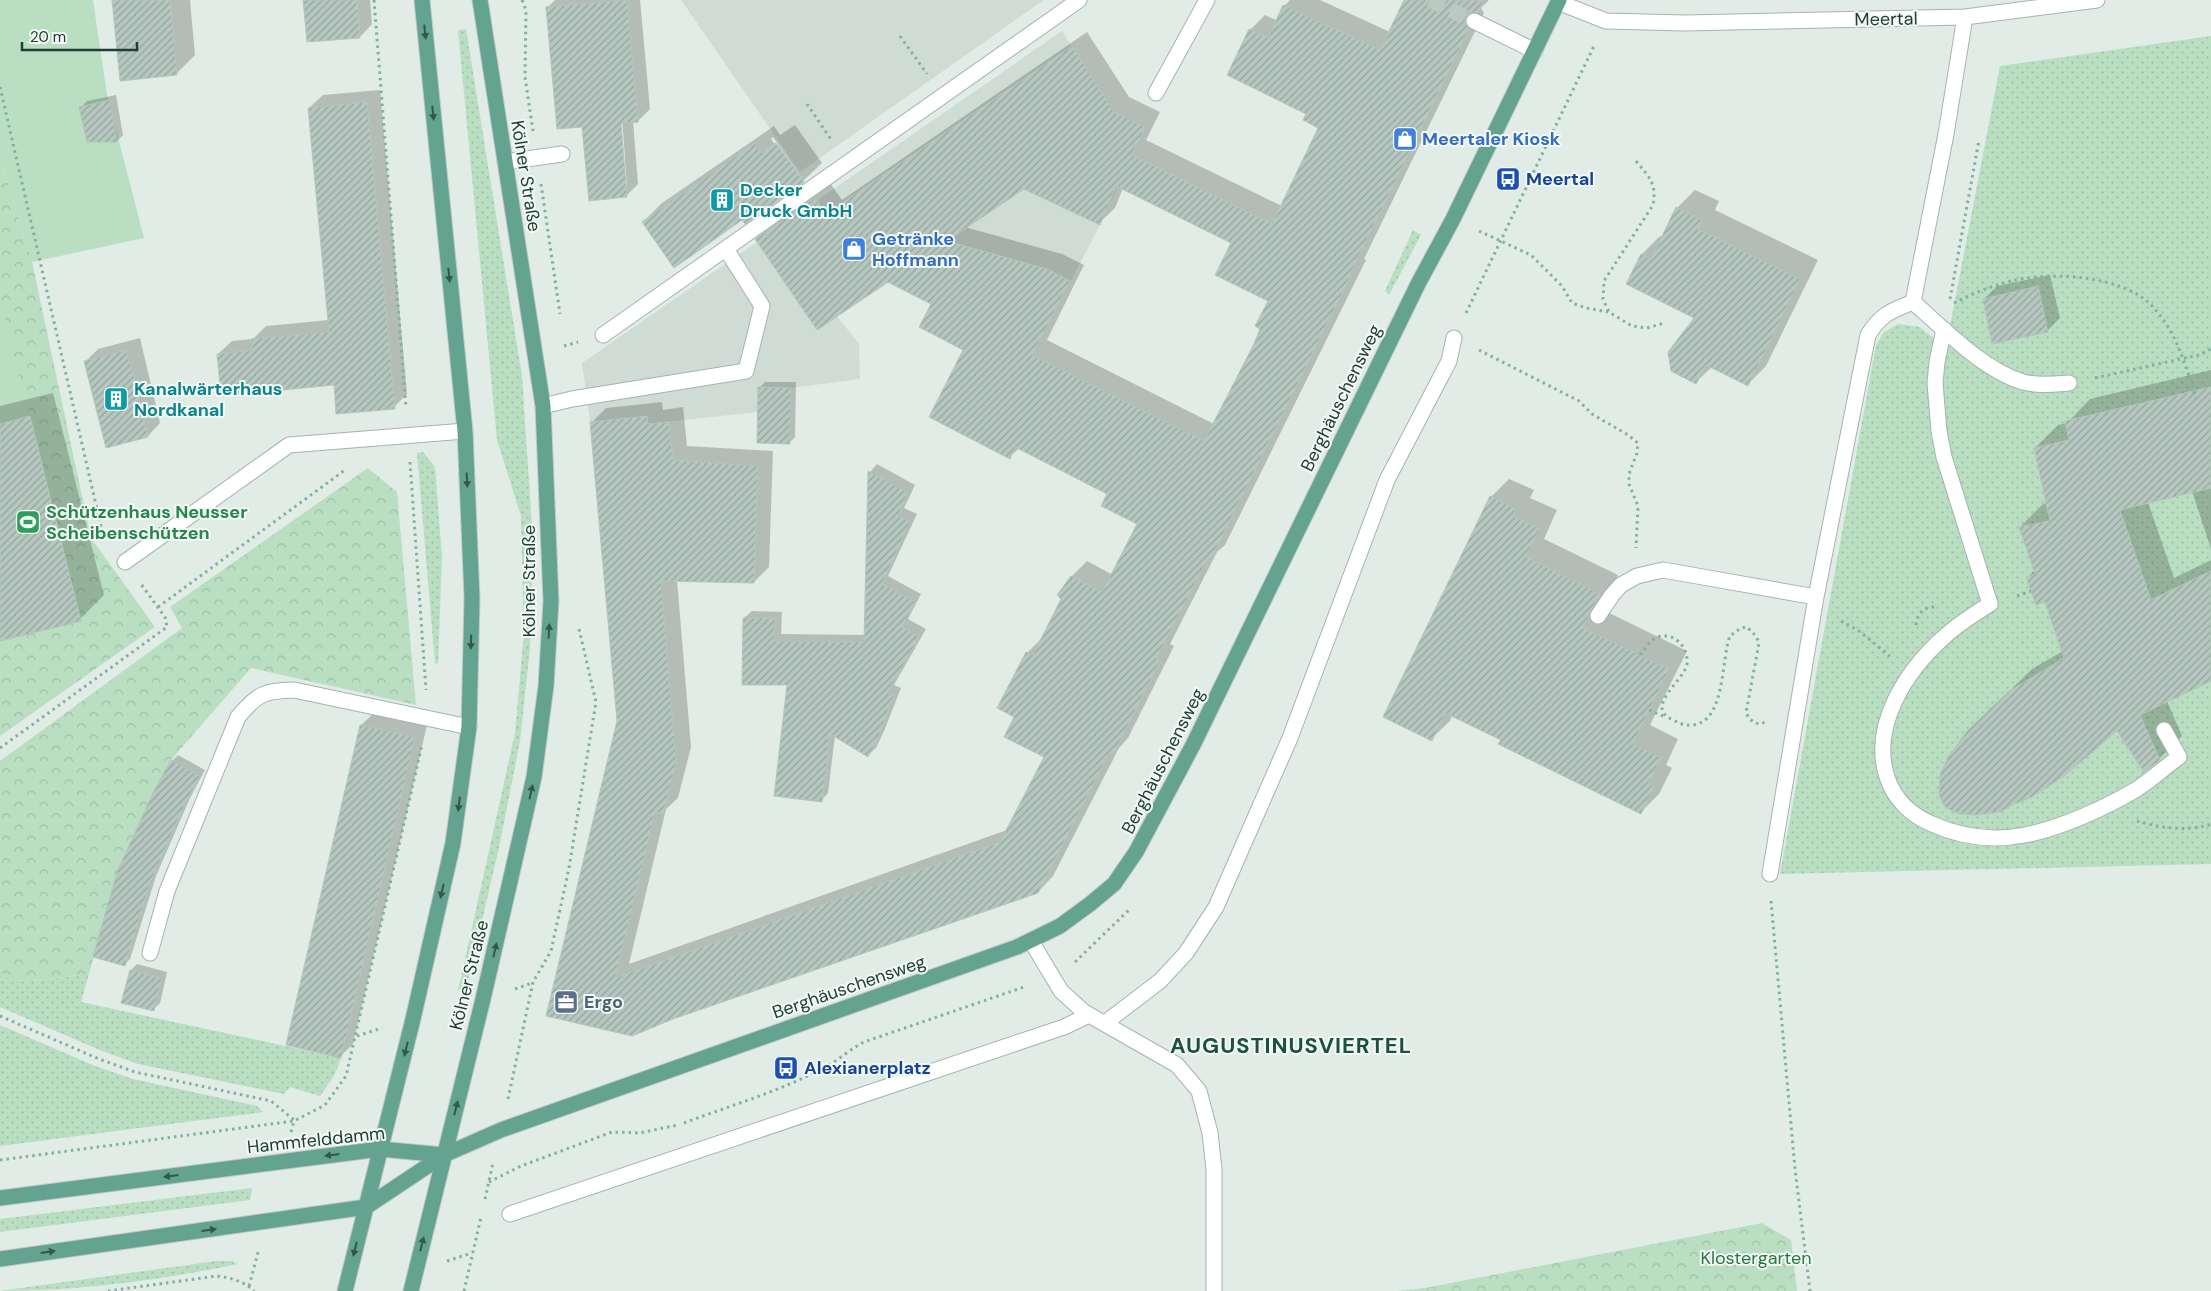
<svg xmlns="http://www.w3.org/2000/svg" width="2211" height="1291" font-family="'DM Sans',sans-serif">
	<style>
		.built { fill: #cfdcd6 }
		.grass { fill: url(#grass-dots) }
		.forest { fill: url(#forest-crowns) }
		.garden { fill: #b9dec1 }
		.shadow { fill: #0003; fill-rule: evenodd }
		.building { fill: url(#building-hatch); stroke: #b3c6bd; fill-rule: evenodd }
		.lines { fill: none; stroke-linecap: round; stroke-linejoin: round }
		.minor-tunnel { stroke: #bbc9c3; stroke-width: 15; stroke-dasharray: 15 8; stroke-linecap: butt }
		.minor-casing { stroke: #a4b4ae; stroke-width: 17 }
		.major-casing { stroke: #c1c9c6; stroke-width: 17 }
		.path { stroke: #80b19f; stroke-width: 3; stroke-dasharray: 2.5 4; stroke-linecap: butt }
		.minor { stroke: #fff; stroke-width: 15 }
		.major { stroke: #64a390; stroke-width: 15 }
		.oneway { fill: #32574b }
		.labels { text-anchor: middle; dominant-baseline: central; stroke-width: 4; stroke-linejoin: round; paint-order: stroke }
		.street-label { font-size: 18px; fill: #213e34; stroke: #f2f9f5 }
		.shop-label { font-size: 18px; font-weight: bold; fill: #366cbe; stroke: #f2f9f5; text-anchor: start }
		.transit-label { font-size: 18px; font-weight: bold; fill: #164399; stroke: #f2f9f5; text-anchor: start }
		.culture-label { font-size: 18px; font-weight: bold; fill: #0d838f; stroke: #f2f9f5; text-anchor: start }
		.leisure-label { font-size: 18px; font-weight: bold; fill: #27864d; stroke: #f2f9f5; text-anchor: start }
		.service-label { font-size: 18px; font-weight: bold; fill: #4e5e75; stroke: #f2f9f5; text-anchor: start }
		.park-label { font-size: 18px; fill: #297643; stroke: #f2f9f5 }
		.district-label { font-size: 22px; font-weight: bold; letter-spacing: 1px; fill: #1c5141; stroke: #f2f9f5 }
	</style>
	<defs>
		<pattern id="grass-dots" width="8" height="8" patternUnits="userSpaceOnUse" patternTransform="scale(1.25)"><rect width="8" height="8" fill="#b9dec1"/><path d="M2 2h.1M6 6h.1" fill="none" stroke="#9fc0a6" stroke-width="1.8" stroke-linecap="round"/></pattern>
		<pattern id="forest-crowns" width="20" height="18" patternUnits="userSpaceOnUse" patternTransform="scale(1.25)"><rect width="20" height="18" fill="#b9dec1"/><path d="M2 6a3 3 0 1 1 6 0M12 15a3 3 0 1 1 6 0" fill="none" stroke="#9fc0a6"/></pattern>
		<pattern id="building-hatch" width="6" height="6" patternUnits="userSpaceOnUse" patternTransform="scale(1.25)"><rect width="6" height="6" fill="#b6c7c0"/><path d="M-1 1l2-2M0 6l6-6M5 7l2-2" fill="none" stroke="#94a39d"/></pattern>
	</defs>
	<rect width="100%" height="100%" fill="#e1ece7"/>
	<!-- built -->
	<path class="built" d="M681,0H1044L800,172Z
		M1062,31L1114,112L1145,127L1100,225L1032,355L888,283L837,316L859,344L860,379L791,388L758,387V412L648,424L647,416L590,422L582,363Z"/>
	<!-- grass -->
	<path class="grass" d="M466,29L522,376L533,542L530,648L520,741L500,843L466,990L458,991L515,733L524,633L521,516L497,440L458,30Z
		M2211,36V864L1780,874L1876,345L1884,332L1898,324L1919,327L1946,347L2000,66Z
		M1413,230L1421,235L1389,295L1385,291Z
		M423,452L435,467L442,557L438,664L435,663L417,453Z
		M0,972L15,983L89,974L81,1002L341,1058L334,1076L320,1096L290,1087L284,1094L138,1064L102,1051L0,1007Z
		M0,1025L95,1066L133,1079L257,1106L263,1112L0,1146Z
		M252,1188L250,1200L0,1232V1219Z
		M216,1261H231L238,1264C161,1280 79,1291 0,1291Z"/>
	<!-- forest -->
	<path class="forest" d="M0,157L32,262L91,538L155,627L0,736Z
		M368,468L397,492L416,705L251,668L171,760L154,791L117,872L89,974L15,983L0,972V761L182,628L170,607Z
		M1762,1223L1791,1240L1797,1291H1398L1425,1288Z"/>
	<!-- garden -->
	<path class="garden" d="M0,0H93L107,95L144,238L32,262L0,157Z
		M0,300L29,416L0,424Z"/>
	<!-- shadow -->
	<path class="shadow" d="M113,0H190L195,55L176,74Z
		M304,0H370L372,24L360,37Z
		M555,0H640L650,109L638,121H633L638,184L626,196L583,125L547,8ZM619,117H622L627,187H625Z
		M1290,0H1320L1390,32L1405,0H1489L1481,8L1484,13L1364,259L1366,260L1225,545L1217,552L1170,644L1174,646L1128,738L1119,748L1053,876L1038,892L548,1015L618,721L591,423L606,408L662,402L663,410L683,407L687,446L773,451L769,567L754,582L677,580L691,747L678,798L666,809L629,964L1007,830L1045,756L1016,716L1027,653L1042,638L1062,599L1059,595L1072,576L1087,561L1113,575L1138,523L1108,493L1019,448L1010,457L965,349L933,303L888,281L757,239L772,224L830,183L842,200L1087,32L1129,97L1160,112L1146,140L1282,206L1320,127L1308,114L1250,30L1265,15L1278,21L1284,6ZM1024,187L1099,223L1115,208L1123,188L1233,243L1270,300L1262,328L1214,424L1047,340L1084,265L1062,254L965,227Z
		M380,90L407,394L394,407L335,384L218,354L232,341L253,339L266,326L329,320L309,108L323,95Z
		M116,95L123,135L117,141H88L81,107L87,101Z
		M795,125L822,163L803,181L643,222L662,203L774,126L780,135ZM773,137L803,180H800L771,139Z
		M1695,190L1719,201L1715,210L1818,260L1766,366L1748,384L1712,367L1696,382L1695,317L1628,283L1642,254L1660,236L1663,237L1677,208Z
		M2050,275L2060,318L2047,331L1984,299L1997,286Z
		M140,338L160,423L148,436L107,446L86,361L98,349Z
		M2211,370V549L2192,491L2148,502L2174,578L2211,560V680L2167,701L2182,736L2159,759L2117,729L1993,707L2032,669L2063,651L2045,600L2028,577L2035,570L2020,527L2043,504L2047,503L2035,448L2058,425L2067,423L2090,399Z
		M765,382H796L795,437L789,443L759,388Z
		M53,393L104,595L80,619L0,639V406Z
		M877,464L915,485L904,508L917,514L888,576L921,594L908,619L926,629L894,685L901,688L884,731L876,748L868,755L835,736L828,793L821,801L788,684L744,618L752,611L782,612L781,634L866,635L870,472Z
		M1509,479L1534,490L1530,498L1557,510L1544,539L1618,575L1601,609L1687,651L1650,725L1678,739L1666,765L1672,768L1659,794L1641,812L1452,715L1450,721L1431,739L1491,497Z
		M374,713L427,725L353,1044L341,1056L288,1044L361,725Z
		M178,755L205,770L190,798L156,876L130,959L124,965L172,761Z
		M137,964L167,972L160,1003L154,1009L131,970Z"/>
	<!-- building -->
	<path class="building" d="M112,0H170L177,75L120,81Z
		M303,0H357L360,38L307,42Z
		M627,0L638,122L621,123L627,197L589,201L582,127L557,129L546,7Z
		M1404,0H1484L1478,13H1469L1465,17V22L1469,29L1350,274L1351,275L1210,561L1207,560L1156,659L1160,661L1113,755L1109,753L1038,893L673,1019L632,1036L546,1016L617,721L590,422L647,416L648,424L669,422L673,460L758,466L754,583L661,581L676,763L663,814L655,812L615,978L1000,842L1044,757L1004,737L1014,717L997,708L1026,652L1033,655L1061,599L1057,595L1071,576L1102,592L1137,524L1101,506L1107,494L1015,447L1010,459L929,417L963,350L919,327L931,304L888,282L817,330L755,239L815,198L826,214L1072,46L1114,112L1145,127L1132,155L1272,224L1318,128L1303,120L1306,114L1227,75L1249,29L1268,38L1283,5L1380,50ZM1116,186L1231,243L1215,275L1268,301L1255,326L1260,329L1254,344L1204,441L1032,355L1070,281L1047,269L947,241L1024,189L1100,225Z
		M110,100L117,142H87L79,107Z
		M367,102L395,409L336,414L334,385L221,396L217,354L253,350L251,339L329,332L308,108Z
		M755,143L761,153L776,143L804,182L745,224L742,220L674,268L642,222Z
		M1676,207L1702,220L1698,229L1800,279L1748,386L1706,365L1696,384L1671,371L1668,352L1694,318L1626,284L1641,254L1651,259Z
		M2038,286L2048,332L1992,344L1983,299Z
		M127,350L148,437L106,448L84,361Z
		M758,387L791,388L790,444L757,443Z
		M2211,387V488L2120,510L2151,600L2211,571V681L2140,715L2160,760L2144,772L2117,731L2063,777L2032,797L2012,805L2000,812L1976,815L1959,814L1945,807L1939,795L1940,775L1948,757L1968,730L2008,692L2064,658L2045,602L2036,605L2026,577L2035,574L2019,527L2050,521L2034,448L2069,440L2065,421Z
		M30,416L81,621L0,641V424Z
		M868,471L908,493L898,516L910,522L882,584L915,602L902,627L919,637L888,693L894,695L877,740L868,757L830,734L822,802L774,796L787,685H742L743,618H775L774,641L864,642Z
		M1490,496L1516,509L1512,516L1540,529L1526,557L1600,594L1583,628L1669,669L1633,744L1661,758L1648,784L1654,787L1641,814L1498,744L1501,740L1445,713L1432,741L1383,717Z
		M360,725L415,737L341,1058L286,1045Z
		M171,760L200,776L184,806L150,883L125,966L93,957L117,872L154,791Z
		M130,970L162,978L154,1011L121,1003Z"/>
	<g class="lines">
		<!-- minor-tunnel -->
		<path class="minor-tunnel" d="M1430,0L1474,21"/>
		<defs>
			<path id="minor" d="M1558,2L1606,21L1685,23L1965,17L2097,0
				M1474,21L1535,51
				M1156,93L1207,0
				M505,162L562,154
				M1913,302C1944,329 1983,370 2023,382C2038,386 2054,384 2069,383
				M1944,329L1937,362L1935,383L1939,431L1944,457L1990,604C1974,614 1958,624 1944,637C1907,670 1870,725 1887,777C1894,799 1911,815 1932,824C1961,837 1994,841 2025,835C2061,828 2105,808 2137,789C2151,780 2165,767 2179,757L2164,730
				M603,335L1079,0
				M543,406L572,399L746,371L762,306L726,249
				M125,562L289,445L465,431
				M1598,616L1612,595L1621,585L1637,576L1663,570L1816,597L1868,335C1881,314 1891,311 1913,302L1946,134L1965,17
				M1770,874L1816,597
				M1031,941L1061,991L1084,1012L1177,1065L1199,1091L1210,1133L1214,1169V1291
				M150,953L167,891L238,717C258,693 264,691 294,690L469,727
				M1105,1023L1160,981L1186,953L1216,907L1290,738L1387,480L1449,361L1454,338
				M510,1214L1064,1027L1089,1015"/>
			<path id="major" d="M0,1198L380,1149L444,1155
				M0,1259L366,1207L444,1155L501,1130L1017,947L1060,926L1090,904L1114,884L1136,852L1193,745L1418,284L1453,219L1559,0
				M345,1291L413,1019L453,843L469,727L472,598L465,431L422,0
				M411,1291L483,999L534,777L546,686L551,601L543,406L480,0"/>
		</defs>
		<!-- minor casing -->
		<use href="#minor" class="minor-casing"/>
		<!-- major casing -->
		<use href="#major" class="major-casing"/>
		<!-- path -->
		<path class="path" d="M374,0L406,408
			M522,0L526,10L525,77L533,131
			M900,36L927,74
			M0,87L102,531L109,540
			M807,104L832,141
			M1636,161C1649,177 1657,183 1653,205L1604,281L1603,299L1609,312L1632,326L1647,328L1664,323
			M541,184L560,314
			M1479,231L1531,255L1562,286L1572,303L1586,308L1608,312
			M1950,299L1979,140
			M1954,303C1972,294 1991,286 2011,281C2051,271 2124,275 2153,307C2177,333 2186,366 2196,399
			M1466,313L1594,46
			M564,346L578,342
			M1479,350L1579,401L1592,414L1628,435L1638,443L1637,453L1629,474V484L1638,506L1636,548
			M2095,378L2199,355L2211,349
			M410,462L426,690
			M2017,596L2031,591
			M158,607L345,470
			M1841,621L1859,631L1890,656
			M1916,625C1917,614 1923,607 1934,607
			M1640,655C1645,649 1649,642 1655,638C1672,630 1689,646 1687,664C1684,681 1643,707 1673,720C1679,723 1685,726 1692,725C1726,723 1721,658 1730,636L1741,628L1747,627L1756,636L1759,643L1746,713C1751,722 1757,727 1767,721
			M1649,710L1665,717
			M0,748L167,627L165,617L141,584
			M2137,821C2160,828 2188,832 2211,824
			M1771,901L1795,1169L1810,1291
			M1075,962L1130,909
			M515,989L532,983
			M0,1016L99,1059L135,1072L271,1101L294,1120
			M357,1036L382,1028
			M508,1099L533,982L551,951L569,868L596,702L579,629
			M684,1123C732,1105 784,1090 829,1065C841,1058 852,1048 864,1042L1027,986
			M291,1132L294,1121
			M0,1160L294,1121L325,1105L346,1076L422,745
			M489,1182L521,1166L612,1132L639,1133L678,1125
			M485,1199L493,1163
			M447,1261L472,1253
			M249,1286L259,1249
			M108,1291L217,1276C231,1278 244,1281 254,1291
			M464,1291L481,1217"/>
		<!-- minor -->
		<use href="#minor" class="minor"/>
		<!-- major -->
		<use href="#major" class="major"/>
	</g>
	<!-- one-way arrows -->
	<defs><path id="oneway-solid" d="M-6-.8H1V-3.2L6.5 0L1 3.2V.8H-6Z" transform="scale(1.25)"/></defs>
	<g class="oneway">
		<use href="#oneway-solid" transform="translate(425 32) rotate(84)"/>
		<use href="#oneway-solid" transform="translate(433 113) rotate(84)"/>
		<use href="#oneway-solid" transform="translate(449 275) rotate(84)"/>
		<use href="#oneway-solid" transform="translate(467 480) rotate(87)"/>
		<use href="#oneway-solid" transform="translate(549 631) rotate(-87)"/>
		<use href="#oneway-solid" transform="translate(471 642) rotate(92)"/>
		<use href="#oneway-solid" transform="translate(531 792) rotate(-78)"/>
		<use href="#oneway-solid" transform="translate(459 804) rotate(97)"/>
		<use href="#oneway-solid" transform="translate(442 891) rotate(103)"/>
		<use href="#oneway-solid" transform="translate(495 950) rotate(-77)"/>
		<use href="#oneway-solid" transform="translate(406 1049) rotate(104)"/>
		<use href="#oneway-solid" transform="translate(456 1108) rotate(-76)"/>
		<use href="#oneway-solid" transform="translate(332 1155) rotate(173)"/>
		<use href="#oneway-solid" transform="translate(171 1176) rotate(173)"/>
		<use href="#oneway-solid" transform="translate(209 1230) rotate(-8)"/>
		<use href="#oneway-solid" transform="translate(422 1244) rotate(-76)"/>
		<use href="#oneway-solid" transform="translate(355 1249) rotate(104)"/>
		<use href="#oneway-solid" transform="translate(48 1252) rotate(-8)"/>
	</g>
	<!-- icons -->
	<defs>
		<symbol id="shop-square" viewBox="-11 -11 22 22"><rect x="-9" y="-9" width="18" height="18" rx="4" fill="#3f7fe0" stroke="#f2f9f5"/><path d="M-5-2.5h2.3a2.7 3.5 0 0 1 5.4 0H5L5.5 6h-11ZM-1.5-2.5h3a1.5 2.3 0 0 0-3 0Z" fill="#fff"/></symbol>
		<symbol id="bus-square" viewBox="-11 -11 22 22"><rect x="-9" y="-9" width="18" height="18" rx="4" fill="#1a4fb4" stroke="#f2f9f5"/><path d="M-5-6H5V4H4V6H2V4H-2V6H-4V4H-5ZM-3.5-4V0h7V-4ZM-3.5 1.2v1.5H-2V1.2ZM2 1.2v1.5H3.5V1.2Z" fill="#fff"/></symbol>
		<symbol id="building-square" viewBox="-11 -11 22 22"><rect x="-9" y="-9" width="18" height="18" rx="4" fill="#0f9aa8" stroke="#f2f9f5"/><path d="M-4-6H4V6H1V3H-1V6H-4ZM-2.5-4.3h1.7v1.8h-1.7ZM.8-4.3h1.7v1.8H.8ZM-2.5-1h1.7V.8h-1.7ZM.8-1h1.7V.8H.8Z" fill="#fff"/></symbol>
		<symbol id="stadium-square" viewBox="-11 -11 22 22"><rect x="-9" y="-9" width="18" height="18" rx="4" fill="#2e9e5b" stroke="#f2f9f5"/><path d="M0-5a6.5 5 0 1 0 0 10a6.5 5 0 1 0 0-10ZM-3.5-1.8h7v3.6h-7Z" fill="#fff"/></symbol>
		<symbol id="office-square" viewBox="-11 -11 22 22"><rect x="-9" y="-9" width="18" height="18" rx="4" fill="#5c6f8a" stroke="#f2f9f5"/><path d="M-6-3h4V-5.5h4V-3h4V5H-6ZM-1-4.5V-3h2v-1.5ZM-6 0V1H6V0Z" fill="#fff"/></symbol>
	</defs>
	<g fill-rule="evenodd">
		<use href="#shop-square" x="1391" y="125" width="28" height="28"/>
		<use href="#bus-square" x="1494" y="165" width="28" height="28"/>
		<use href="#building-square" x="708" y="186" width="28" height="28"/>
		<use href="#shop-square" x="840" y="235" width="28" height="28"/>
		<use href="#building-square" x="102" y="385" width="28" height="28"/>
		<use href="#stadium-square" x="14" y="508" width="28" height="28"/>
		<use href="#office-square" x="552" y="988" width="28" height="28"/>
		<use href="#bus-square" x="772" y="1054" width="28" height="28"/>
	</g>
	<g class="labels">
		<!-- street labels -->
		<g class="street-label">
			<text transform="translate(1886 19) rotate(-1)">Meertal</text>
			<text transform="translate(526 176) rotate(81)">Kölner Straße</text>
			<text transform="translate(1341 398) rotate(-64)">Berghäuschensweg</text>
			<text transform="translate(529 581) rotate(-90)">Kölner Straße</text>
			<text transform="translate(1163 761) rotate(-63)">Berghäuschensweg</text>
			<text transform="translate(469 975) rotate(-76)">Kölner Straße</text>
			<text transform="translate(849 987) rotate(-19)">Berghäuschensweg</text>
			<text transform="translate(316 1140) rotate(-6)">Hammfelddamm</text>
		</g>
		<!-- shop labels -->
		<g class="shop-label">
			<text x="1422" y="139">Meertaler Kiosk</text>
			<text x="872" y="239">Getränke<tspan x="872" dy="21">Hoffmann</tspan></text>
		</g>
		<!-- transit labels -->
		<g class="transit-label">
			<text x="1526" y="179">Meertal</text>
			<text x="804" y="1068">Alexianerplatz</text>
		</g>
		<!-- culture labels -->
		<g class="culture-label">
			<text x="740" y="190">Decker<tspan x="740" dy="21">Druck GmbH</tspan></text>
			<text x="134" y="389">Kanalwärterhaus<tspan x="134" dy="21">Nordkanal</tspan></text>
		</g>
		<!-- leisure labels -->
		<g class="leisure-label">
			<text x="46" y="512">Schützenhaus Neusser<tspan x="46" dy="21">Scheibenschützen</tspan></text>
		</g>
		<!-- service labels -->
		<g class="service-label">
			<text x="584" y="1002">Ergo</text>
		</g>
		<!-- park labels -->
		<g class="park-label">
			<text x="1756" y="1258">Klostergarten</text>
		</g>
		<!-- district labels -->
		<g class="district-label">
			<text x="1291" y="1045">AUGUSTINUSVIERTEL</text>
		</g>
	</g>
	<!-- scale -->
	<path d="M22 42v8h115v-8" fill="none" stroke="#213e34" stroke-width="2.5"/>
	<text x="30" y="42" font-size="15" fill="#213e34" stroke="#f2f9f5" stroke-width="4" paint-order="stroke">20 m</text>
</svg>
